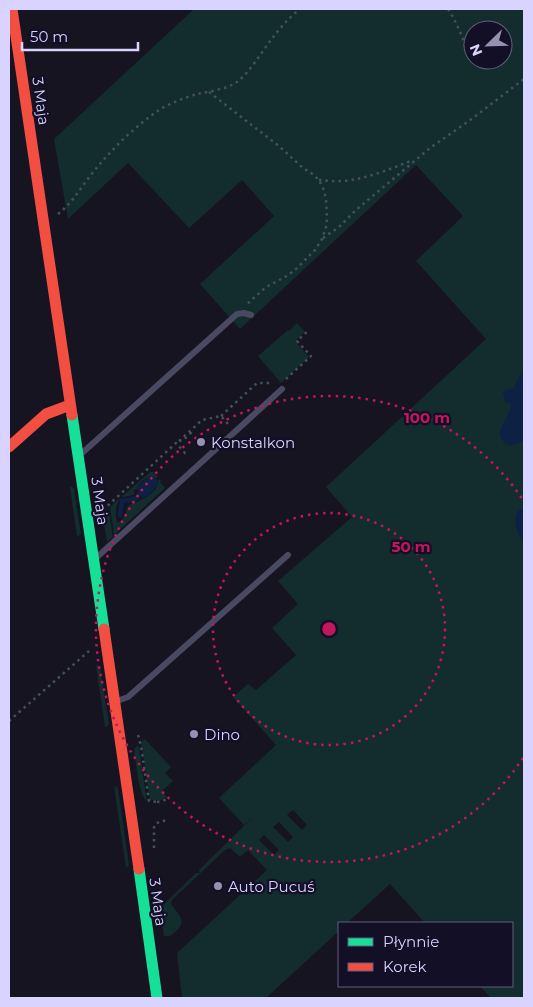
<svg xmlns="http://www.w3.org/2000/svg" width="533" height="1007" font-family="Montserrat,sans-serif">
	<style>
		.green { fill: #132c2d; fill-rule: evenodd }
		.water { fill: #0d2144 }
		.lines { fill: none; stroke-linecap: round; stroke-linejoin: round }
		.stream { stroke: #0d2144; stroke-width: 4.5 }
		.path { stroke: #44505f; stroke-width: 2.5; stroke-dasharray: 2.5 4; stroke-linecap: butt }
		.lane { stroke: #4a4962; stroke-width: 6 }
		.fast { stroke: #16e098; stroke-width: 11 }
		.jam { stroke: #f24e42; stroke-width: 11 }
		.ring { fill: none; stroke: #c2185b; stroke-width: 2.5; stroke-dasharray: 2.5 5 }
		.poi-dot { fill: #9591b1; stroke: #130f26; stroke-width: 2 }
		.labels { text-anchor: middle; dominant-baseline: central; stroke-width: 4.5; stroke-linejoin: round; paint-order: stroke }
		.street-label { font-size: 15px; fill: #d9d4ff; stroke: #130f26 }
		.poi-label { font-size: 15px; fill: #d9d4ff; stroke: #130f26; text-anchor: start }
		.centre { fill: #c2185b; stroke: #130f26; stroke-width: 2.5 }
		.ring-label { font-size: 15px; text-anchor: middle; font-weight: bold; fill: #c2185b; stroke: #130f26; stroke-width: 4.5; stroke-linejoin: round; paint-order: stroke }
	</style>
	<rect width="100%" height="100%" fill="#161421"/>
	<!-- green -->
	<path class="green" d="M194,9H524V998H491L480,986H512V923H425L390,884L347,923H339V931L266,998H182L177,953L267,870L248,850L242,855L239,856L230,848L225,850L172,900L171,904C179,915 188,921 175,932C171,936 170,937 164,936L160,908L196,873H200L199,870L254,816L244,825L219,798L276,745L233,697L248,684L256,690L296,655L272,628L298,604L278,581L352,517L326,487L486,339L416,261L463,216L416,165L240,329L200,284L274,216L242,180L189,228L128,163L68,219L54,139ZM473,30H503V60H473ZM293,810L307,825L302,830L287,815ZM279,822L293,837L288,842L273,827ZM264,835L279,850L274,855L259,840Z
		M297,323L305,332L295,341L309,357L281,383L258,356L288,330L289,331Z
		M150,472H153L158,477L156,478L151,476C146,478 138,483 137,489L134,490V495C130,496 125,496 121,498C115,503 115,516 117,522H120C127,514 125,516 127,508L128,506C139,501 158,494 158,481L160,479L161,481L160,482L165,488L114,535L110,507Z
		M71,486L74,489L81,534L77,537L70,487Z
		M109,511L113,537L107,542L102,512Z
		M96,665L100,667L109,724L106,727H105Z
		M145,739L171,767L165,773L173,781L162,791L167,797L162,800H150L141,742Z
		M138,745L139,747L147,802C138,793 136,762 134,749Z
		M114,786L118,788L129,865L126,868Z"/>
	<!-- water -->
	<path class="water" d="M524,368V441L511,446C486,435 512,419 511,403H507L505,401L503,393C505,389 509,389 513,389Z
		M151,476C156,477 158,479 158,484L148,496L143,498L138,491V486L145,480Z
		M524,508V543C517,532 512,523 518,511Z"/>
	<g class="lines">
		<!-- stream -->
		<path class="stream" d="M120,515L122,501L135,499L140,494"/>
		<!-- path -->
		<path class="path" d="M448,9C457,23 463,38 468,54
			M209,92L280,147L303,168L311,173L319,180L323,188L326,198L327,219L326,227L322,239L315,250L295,270L285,277L266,287L247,304
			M319,180C326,180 334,182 342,181C367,179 390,169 413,160
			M58,214C72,203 80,189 90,176C109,152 131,130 156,112C168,104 185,97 198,94C210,91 229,89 238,81C246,75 252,66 258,58C271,40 283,22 300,9
			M323,238L339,227L356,210L430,148L473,118L524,79
			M286,379L311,356L297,341L309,330
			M221,416L257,383H272
			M179,441L202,420L221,416L228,424
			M179,441L183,440L191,433L192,434
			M103,510L176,443L185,453L187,451
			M9,721L89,651
			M138,735L141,746L149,801L157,802L158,804
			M157,802L163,801L168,798
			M154,848V826L157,823L164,821L163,818"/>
		<!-- lane -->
		<path class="lane" d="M81,454L237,314L244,313L251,315
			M96,558L282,389
			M117,701L128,697L288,555"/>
		<!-- fast -->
		<path class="fast" d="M72,415L104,629
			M139,869L157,998"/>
		<!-- jam -->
		<path class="jam" d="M12,9L72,415
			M9,447L46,414L70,405
			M104,629L139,869"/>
	</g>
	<!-- distance rings -->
	<g class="ring">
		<circle cx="329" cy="629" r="116"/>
		<path d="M523 758A233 233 0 1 1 523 500"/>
	</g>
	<!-- markers -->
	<g class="poi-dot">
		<circle cx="201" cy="442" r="5"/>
		<circle cx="194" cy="734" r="5"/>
		<circle cx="218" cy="886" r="5"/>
	</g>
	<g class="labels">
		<!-- street labels -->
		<g class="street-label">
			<text transform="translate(41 101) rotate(82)">3 Maja</text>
			<text transform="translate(100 501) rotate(82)">3 Maja</text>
			<text transform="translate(158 902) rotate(82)">3 Maja</text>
		</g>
		<!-- poi labels -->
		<g class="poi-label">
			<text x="211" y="442">Konstalkon</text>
			<text x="204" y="734">Dino</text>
			<text x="228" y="886">Auto Pucuś</text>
		</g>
	</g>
	<circle cx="329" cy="629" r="8" class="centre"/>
	<g class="ring-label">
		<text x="427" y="423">100 m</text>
		<text x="411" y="552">50 m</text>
	</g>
	<!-- border -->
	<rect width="533" height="1007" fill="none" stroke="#d9d4ff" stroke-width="20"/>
	<!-- legend -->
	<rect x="338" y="922" width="175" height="65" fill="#130f26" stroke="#625e7d"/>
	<rect x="348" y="938" width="25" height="8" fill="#16e098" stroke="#625e7d"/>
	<text x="383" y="947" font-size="15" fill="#d9d4ff">Płynnie</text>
	<rect x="348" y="963" width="25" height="8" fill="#f24e42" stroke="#625e7d"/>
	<text x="383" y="972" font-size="15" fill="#d9d4ff">Korek</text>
	<!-- north arrow -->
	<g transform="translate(488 45) rotate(247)"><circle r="24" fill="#130f26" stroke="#625e7d"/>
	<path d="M0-4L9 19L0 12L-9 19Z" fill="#9591b1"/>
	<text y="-8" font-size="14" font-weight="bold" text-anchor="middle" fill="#d9d4ff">N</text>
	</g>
	<!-- scale -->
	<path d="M22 42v8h116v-8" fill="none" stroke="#d9d4ff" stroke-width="2.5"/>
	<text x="30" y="42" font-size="15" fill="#d9d4ff" stroke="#130f26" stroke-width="4" paint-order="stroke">50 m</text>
</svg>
